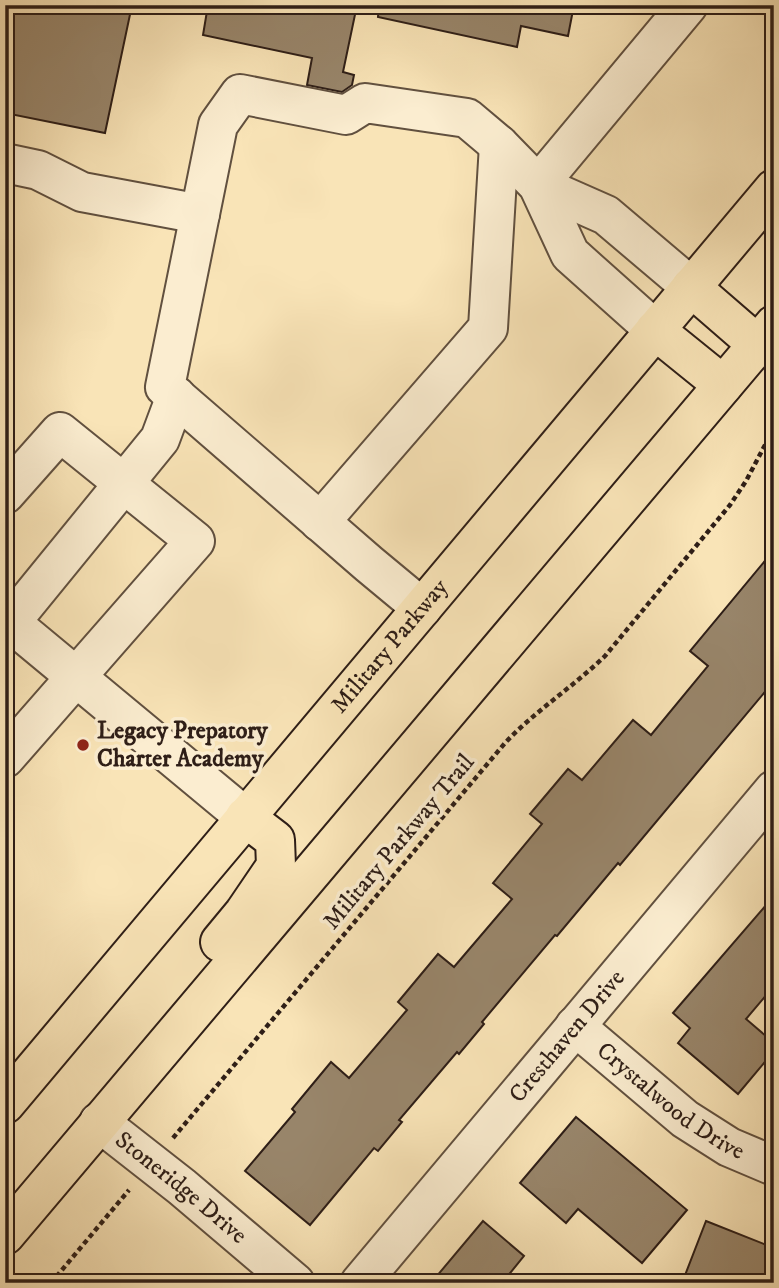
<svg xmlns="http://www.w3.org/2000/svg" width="779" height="1288" font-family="'IM FELL DW Pica',serif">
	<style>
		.building { fill: #98856a; stroke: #2e1e17; stroke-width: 2 }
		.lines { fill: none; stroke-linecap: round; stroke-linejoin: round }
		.minor-casing { stroke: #61503f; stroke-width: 42 }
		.major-casing { stroke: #2e1e17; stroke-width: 42 }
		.path { stroke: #2e1e17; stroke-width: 4.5; stroke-dasharray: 5 3.5; stroke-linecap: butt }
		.minor { stroke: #fbedd0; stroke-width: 38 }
		.major { stroke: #f9e4b7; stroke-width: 38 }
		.poi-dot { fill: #8f2418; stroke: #fbedd0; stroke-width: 2.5 }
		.labels { text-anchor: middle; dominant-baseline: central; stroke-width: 7; stroke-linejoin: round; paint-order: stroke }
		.street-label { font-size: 24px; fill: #2e1e17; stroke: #fbedd0 }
		.poi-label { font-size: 24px; font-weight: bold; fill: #2e1e17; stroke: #fbedd0; text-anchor: start }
	</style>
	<rect width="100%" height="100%" fill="#f9e4b7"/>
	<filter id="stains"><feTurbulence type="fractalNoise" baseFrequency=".00286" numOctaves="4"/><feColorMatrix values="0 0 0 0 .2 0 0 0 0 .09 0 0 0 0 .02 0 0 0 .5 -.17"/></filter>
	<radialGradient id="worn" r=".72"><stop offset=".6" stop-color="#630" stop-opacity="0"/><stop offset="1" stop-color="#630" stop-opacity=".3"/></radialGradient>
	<!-- building -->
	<path class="building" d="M5,5H132L105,133L5,113Z
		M208,5H357L343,72L354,75L352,85L342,92L307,85L312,58L203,35Z
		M379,5H574L568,36L521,26L517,47L378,17Z
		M774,550V681L620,865L618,863L557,936L555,935L482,1022L484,1024L459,1054L457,1052L399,1120L402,1122L378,1151L374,1148L310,1225L245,1171L295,1112L292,1109L331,1062L349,1078L407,1010L398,1002L438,954L454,967L512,899L493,883L542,824L530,814L568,769L582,780L633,720L651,735L708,666L690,651Z
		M774,896V986L746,1019L774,1043V1051L738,1094L678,1043L690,1028L673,1013Z
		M576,1117L687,1210L642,1263L578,1209L566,1223L520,1183Z
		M483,1221L524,1256L502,1283H431Z
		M706,1221L774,1248V1283H682Z"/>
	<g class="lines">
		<defs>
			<g id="minor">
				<path d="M5,163L38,170L82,192L200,214"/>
				<path d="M538,185L688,5"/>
				<path d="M538,185L606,215L691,287"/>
				<path d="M5,494L60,432L195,541L5,758"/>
				<path d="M320,522L488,328L499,145"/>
				<path d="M422,608L369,564L165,387L218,125L240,94L346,115L365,103L467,118L499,145L538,185L570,254L655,330"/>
				<path d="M5,618L245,817"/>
				<path d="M10,623L160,439L176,396"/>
				<path id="s1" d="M575,1026L685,1119L729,1147L774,1166"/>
				<path id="s2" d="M99,1122L182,1187L295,1283"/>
				<path id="s3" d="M360,1283L774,790"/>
			</g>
			<g id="major">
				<path d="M691,287L759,346"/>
				<path d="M655,330L723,385"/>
				<path d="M220,942L244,913L276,866L275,840L245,817"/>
				<path id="s4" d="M5,1104L774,189"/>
				<path d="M5,1235L774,325"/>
			</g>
		</defs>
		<!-- minor casing -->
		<use href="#minor" class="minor-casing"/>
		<!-- major casing -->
		<use href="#major" class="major-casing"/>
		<!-- path -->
		<path class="path" d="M173,1138L505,743C535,711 573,687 605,656L730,505L746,481L774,428
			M51,1283L129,1190"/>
		<!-- minor -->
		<use href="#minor" class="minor"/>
		<!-- major -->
		<use href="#major" class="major"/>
	</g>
	<!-- markers -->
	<circle class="poi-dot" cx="83" cy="745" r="7"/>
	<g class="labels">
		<!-- street labels -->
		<g class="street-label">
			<text stroke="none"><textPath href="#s4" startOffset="598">Military Parkway</textPath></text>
			<text transform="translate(399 842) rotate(-50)">Military Parkway Trail</text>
			<text stroke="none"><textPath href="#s3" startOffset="322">Cresthaven Drive</textPath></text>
			<text stroke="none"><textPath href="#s1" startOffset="122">Crystalwood Drive</textPath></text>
			<text stroke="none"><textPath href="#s2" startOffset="105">Stoneridge Drive</textPath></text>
		</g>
		<!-- poi labels -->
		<g class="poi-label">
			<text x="97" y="731">Legacy Prepatory<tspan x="97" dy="28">Charter Academy</tspan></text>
		</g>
	</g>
	<!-- margin -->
	<rect width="779" height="1288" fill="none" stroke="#f9e4b7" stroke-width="28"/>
	<rect x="7" y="7" width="765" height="1274" fill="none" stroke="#2e1e17" stroke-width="3.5"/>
	<rect x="14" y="14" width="751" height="1260" fill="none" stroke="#2e1e17" stroke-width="2"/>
	<rect width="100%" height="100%" filter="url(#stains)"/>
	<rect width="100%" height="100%" fill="url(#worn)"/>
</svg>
